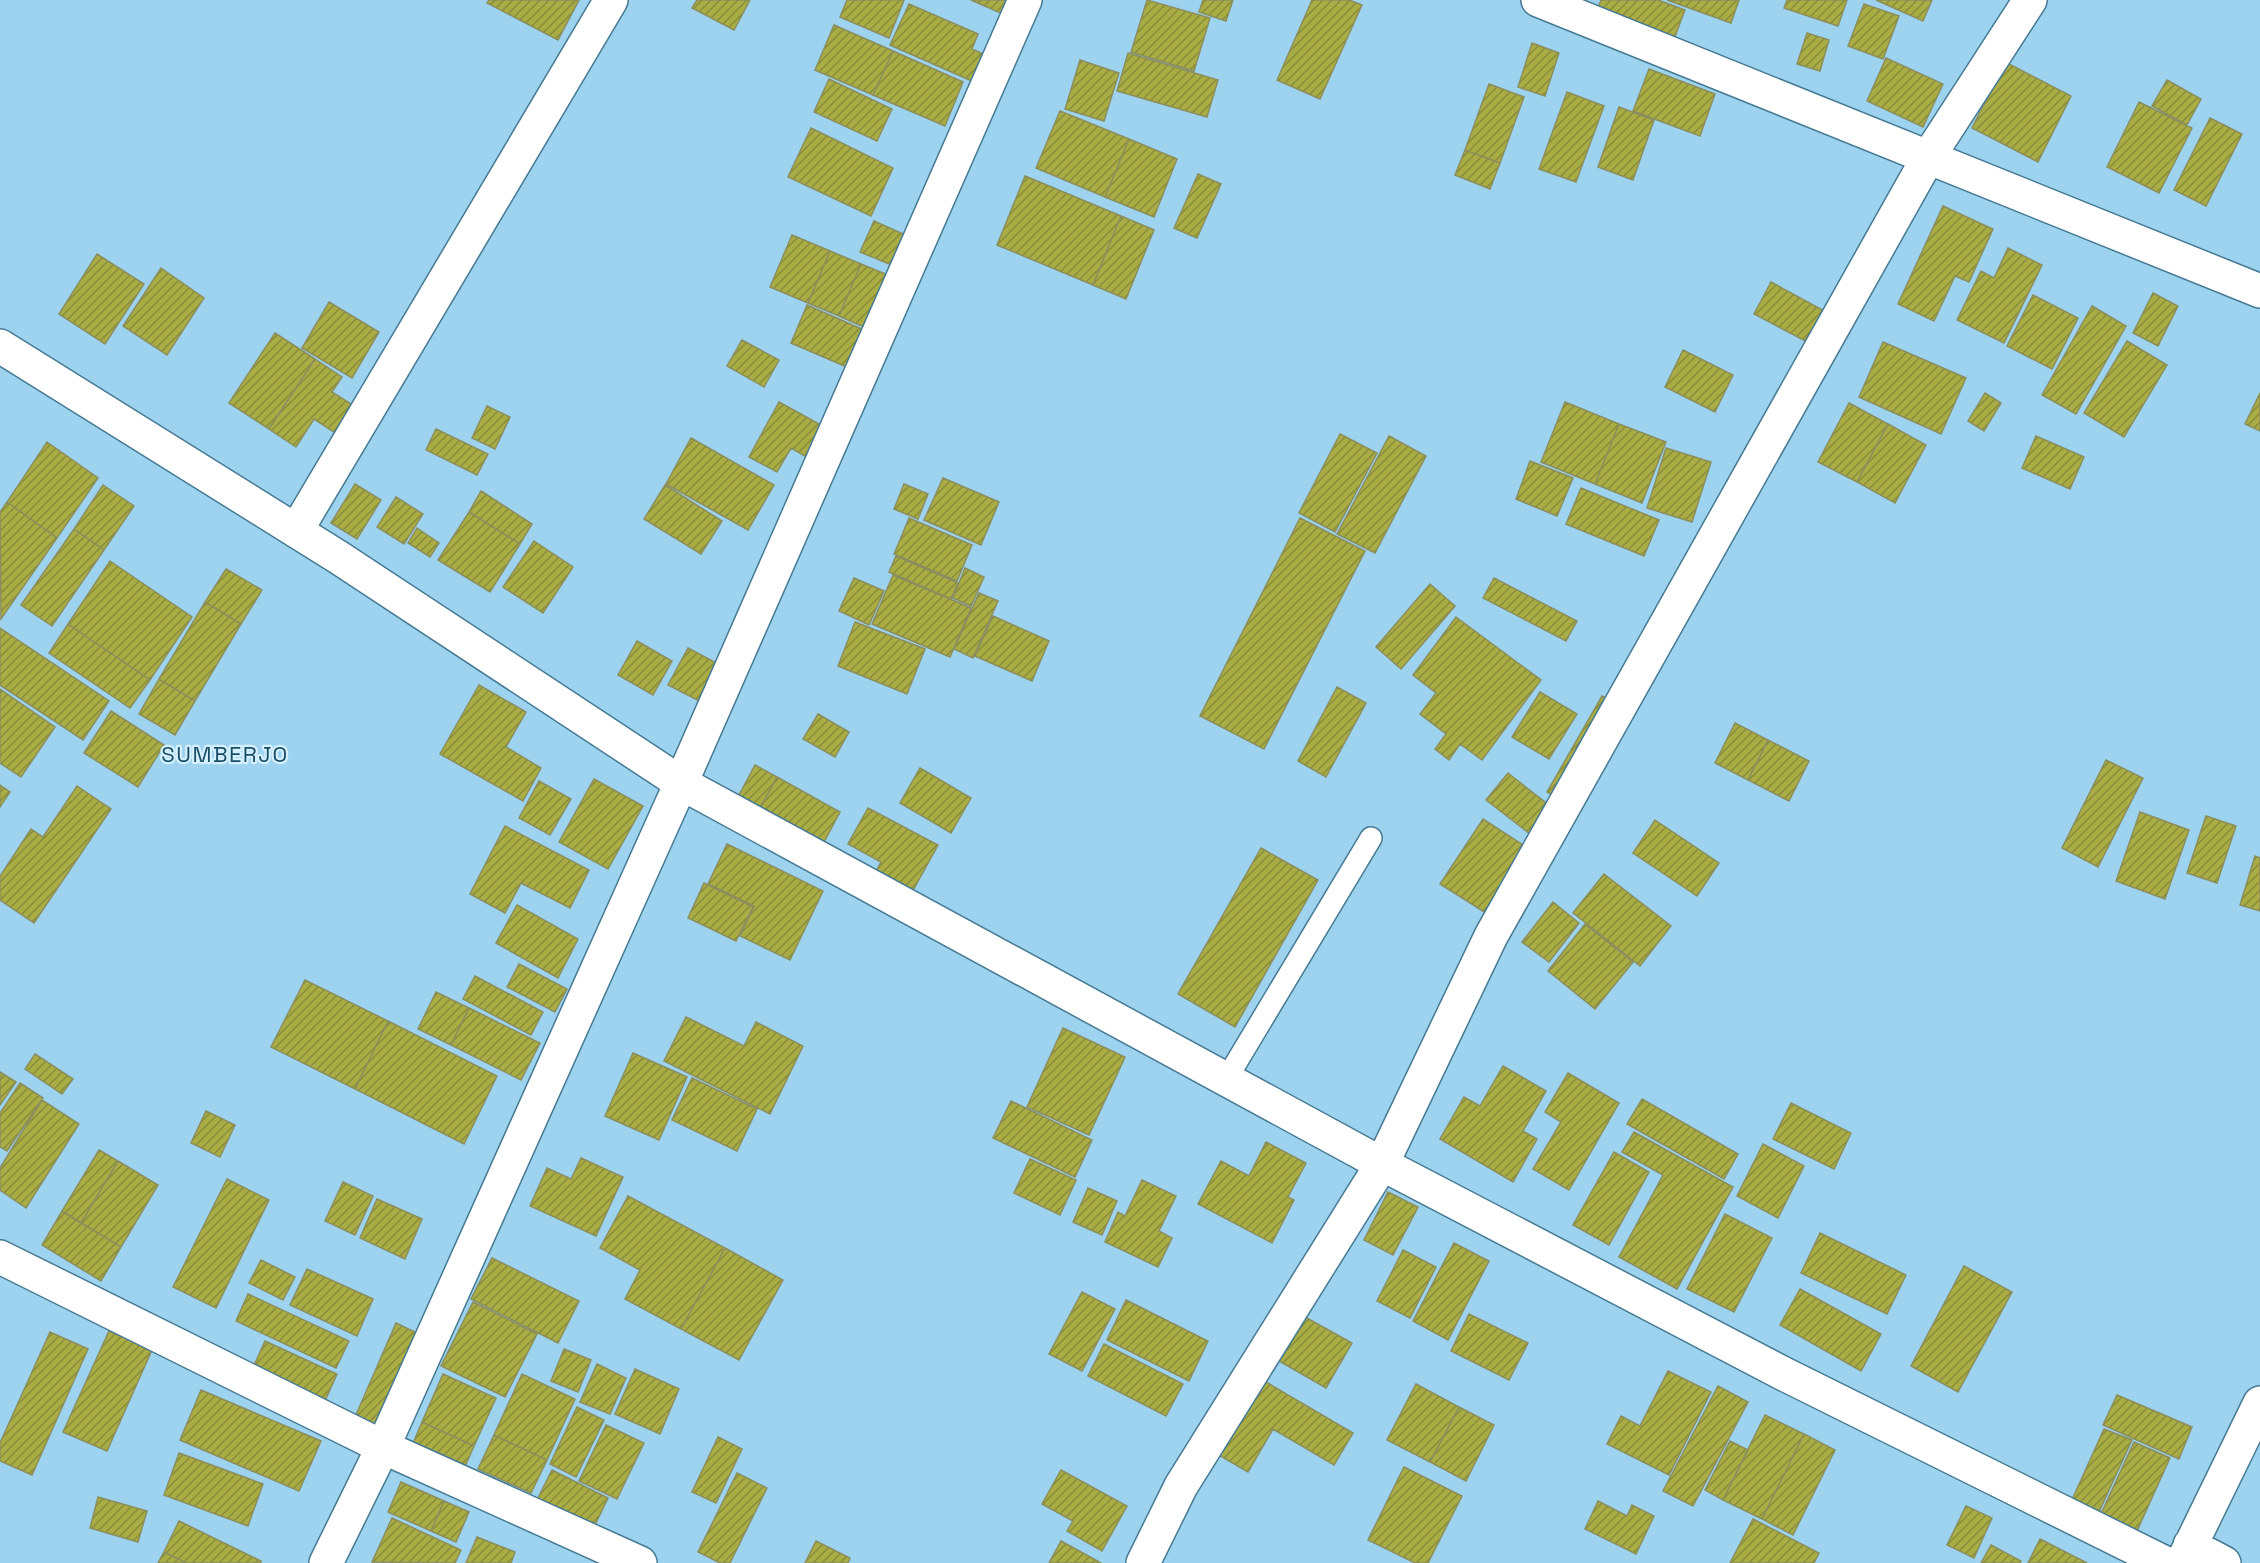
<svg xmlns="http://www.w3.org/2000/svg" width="2260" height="1563" font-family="'Space Grotesk',sans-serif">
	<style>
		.building { fill: url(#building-hatch); stroke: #8b8e5d; stroke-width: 1.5 }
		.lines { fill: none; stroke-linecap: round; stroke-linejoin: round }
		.service-casing { stroke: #467a94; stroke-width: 24 }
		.minor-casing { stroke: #467a94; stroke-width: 36 }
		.service { stroke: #fff; stroke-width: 21 }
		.minor { stroke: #fff; stroke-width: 33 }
		.labels { text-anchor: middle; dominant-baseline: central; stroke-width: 4.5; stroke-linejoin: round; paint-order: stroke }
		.quarter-label { font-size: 22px; letter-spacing: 1.5px; fill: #184e66; stroke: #d5f0fe }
	</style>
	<defs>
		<pattern id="building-hatch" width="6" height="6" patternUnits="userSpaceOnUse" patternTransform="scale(1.5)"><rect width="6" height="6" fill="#a9ad44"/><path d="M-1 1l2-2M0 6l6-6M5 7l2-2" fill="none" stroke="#898d3a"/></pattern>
	</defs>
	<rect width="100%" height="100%" fill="#9dd3ef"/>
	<!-- building -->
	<path class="building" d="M489,0H579L558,40L487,3Z
		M697,0H750L734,30L692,8Z
		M847,0H904L889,38L840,17Z
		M971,0H1018L1010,17Z
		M1147,0L1210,18L1194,71L1131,52Z
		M1203,0H1233L1226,21L1199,12Z
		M1312,0H1349L1362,5L1320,99L1277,80Z
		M1601,0H1658L1685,10L1674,39L1597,10Z
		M1667,0H1739L1731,23Z
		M1787,0H1847L1838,26L1784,8Z
		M1876,0H1932L1923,21Z
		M909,4L978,34L972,49L985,55L974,82L890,45Z
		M1864,4L1899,16L1883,59L1848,46Z
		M834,25L893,51L873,95L815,70Z
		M1807,33L1829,40L1820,71L1797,64Z
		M1532,43L1559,53L1545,96L1518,87Z
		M893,51L963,82L945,126L873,95Z
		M1128,53L1218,80L1207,117L1117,91Z
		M1886,58L1943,84L1923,127L1867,101Z
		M1080,60L1119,73L1104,121L1065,109Z
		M2005,62L2071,96L2038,162L1972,128Z
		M1649,69L1715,94L1700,136L1633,111Z
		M829,79L892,109L877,141L814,112Z
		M2167,80L2201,99L2187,125L2152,106Z
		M1489,84L1524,97L1500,163L1465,150Z
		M1567,92L1604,106L1576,182L1539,169Z
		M2139,102L2192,128L2159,193L2107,167Z
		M1619,107L1654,120L1633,180L1598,167Z
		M1060,111L1129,139L1105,197L1036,168Z
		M2210,118L2242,134L2206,206L2174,190Z
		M811,128L893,168L871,216L788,177Z
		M1129,139L1177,159L1154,217L1105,197Z
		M1465,150L1500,163L1490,189L1455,175Z
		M1198,174L1221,184L1197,238L1174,228Z
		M1025,176L1121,216L1093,285L997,245Z
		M1943,206L1993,229L1969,282L1955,276L1934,321L1898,304Z
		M1121,216L1154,230L1126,299L1093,285Z
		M874,221L912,238L899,268L860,252Z
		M792,235L830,251L808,303L770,287Z
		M2008,248L2042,265L2004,343L1957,320L1981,271L1994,278Z
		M830,251L861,264L839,316L808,303Z
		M97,254L144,284L105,344L59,314Z
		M861,264L895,278L873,331L839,316Z
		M161,268L204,298L167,355L123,326Z
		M1771,282L1828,313L1811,344L1754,314Z
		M2153,293L2178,306L2158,346L2133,333Z
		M2033,295L2078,318L2052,369L2007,346Z
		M329,302L379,332L352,378L302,348Z
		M807,305L866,331L849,368L791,343Z
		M2092,306L2126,326L2076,414L2042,395Z
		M275,333L315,359L269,429L229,403Z
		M742,340L779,360L764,387L727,366Z
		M2127,341L2167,365L2124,437L2084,413Z
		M1883,342L1966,378L1941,434L1859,397Z
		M1683,350L1733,375L1715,412L1665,387Z
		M315,359L342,377L332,392L362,411L343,438L314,419L296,447L269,429Z
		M1985,393L2001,403L1984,431L1968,421Z
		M2260,393V431L2245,424Z
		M779,402L832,431L815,462L791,448L777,472L749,457Z
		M1565,402L1619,424L1595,484L1541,462Z
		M1849,403L1888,424L1857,482L1818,462Z
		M487,406L510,417L495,449L472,438Z
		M1619,424L1666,442L1642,503L1595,484Z
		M1888,424L1926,445L1895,503L1857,482Z
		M436,429L488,454L477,475L426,450Z
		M1340,434L1377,453L1335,532L1299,513Z
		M1389,436L1426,456L1375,553L1337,534Z
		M2036,436L2084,457L2070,489L2022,468Z
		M691,438L774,485L748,530L666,484Z
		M47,442L98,478L57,538L7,502Z
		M1666,448L1711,462L1692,522L1647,508Z
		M1530,461L1573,478L1557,516L1516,499Z
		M943,478L999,502L981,545L924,520Z
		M355,484L381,500L357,539L331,523Z
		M904,484L928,494L918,519L894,509Z
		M103,485L134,506L104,550L74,529Z
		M665,485L722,521L701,554L644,519Z
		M1581,488L1659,520L1644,556L1566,524Z
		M481,491L532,524L520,544L469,512Z
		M396,497L423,514L404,544L377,527Z
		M7,502L57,538L1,619L0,512Z
		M469,512L520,544L490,592L438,560Z
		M909,518L972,545L957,581L894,554Z
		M1300,518L1365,551L1264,749L1200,716Z
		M417,528L439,543L430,557L408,543Z
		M74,529L104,550L52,626L21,605Z
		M534,541L573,567L543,613L503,587Z
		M896,556L958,583L951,599L889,572Z
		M110,561L192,617L150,680L68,624Z
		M965,568L984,577L971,606L953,598Z
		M226,569L262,590L241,624L205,602Z
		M893,575L971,608L950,657L872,624Z
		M854,578L884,591L869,625L839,611Z
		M1494,578L1577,621L1566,641L1483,598Z
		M1430,584L1455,606L1401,669L1376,647Z
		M979,593L998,601L973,658L954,649Z
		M205,602L241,624L195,701L159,679Z
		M993,616L1049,641L1032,681L975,656Z
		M1456,617L1541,680L1482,760L1460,744L1449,760L1435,749L1446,734L1420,714L1436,693L1413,675Z
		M855,622L925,649L907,694L838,666Z
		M68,624L150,680L130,708L49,653Z
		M0,628L109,701L83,740L0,685Z
		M637,641L672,661L653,695L618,675Z
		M688,648L724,667L705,704L668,685Z
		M159,679L195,701L175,735L139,714Z
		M479,685L526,712L506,747L541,768L523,801L440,754Z
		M1337,687L1366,703L1326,777L1298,761Z
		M0,689L55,727L21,777L0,763Z
		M1540,692L1577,714L1549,759L1512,737Z
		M1602,696L1613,702L1557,798L1547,792Z
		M111,711L164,745L138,787L84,753Z
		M818,714L849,732L835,757L803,739Z
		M1735,723L1768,740L1748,780L1715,763Z
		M1768,740L1809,761L1789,801L1748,780Z
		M2106,760L2143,778L2098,867L2062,848Z
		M755,765L777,777L759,810L738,797Z
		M920,768L971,798L951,833L900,803Z
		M1508,773L1555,810L1534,837L1486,800Z
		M777,777L840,812L823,844L759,810Z
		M594,779L643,806L608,869L559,842Z
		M539,781L571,799L550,835L519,818Z
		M0,785L10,792L0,807Z
		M77,786L111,809L34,923L0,900V876L31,829L43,837Z
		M868,808L938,845L911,894L874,875L881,862L848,844Z
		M2140,812L2189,830L2165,899L2116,881Z
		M2206,816L2236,826L2217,883L2187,873Z
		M1483,819L1531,850L1489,915L1440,884Z
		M1655,820L1719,863L1697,896L1633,853Z
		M505,826L589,870L570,908L521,883L505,913L470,894Z
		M727,844L823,891L790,960L740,936L754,906L708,884Z
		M1261,848L1318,880L1235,1027L1178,994Z
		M2255,856L2260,858V911L2240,905Z
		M1604,874L1671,926L1640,966L1573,913Z
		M704,883L753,907L736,941L688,918Z
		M1553,902L1579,923L1549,962L1522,942Z
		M517,905L578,939L558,978L496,943Z
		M1585,924L1633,962L1595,1009L1548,971Z
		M519,964L567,989L555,1012L507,987Z
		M475,976L543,1012L531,1035L463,999Z
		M305,980L388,1021L355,1089L271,1047Z
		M436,992L469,1008L451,1045L418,1029Z
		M469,1008L540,1043L521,1080L451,1045Z
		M686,1017L744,1046L756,1022L803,1046L770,1114L664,1061Z
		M388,1021L497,1076L464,1144L355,1089Z
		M1063,1028L1125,1057L1089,1135L1027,1107Z
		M633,1053L687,1077L659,1140L605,1116Z
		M35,1054L73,1079L62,1094L25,1069Z
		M1503,1066L1546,1091L1523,1131L1537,1139L1513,1182L1440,1139L1464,1097L1480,1106Z
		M0,1072L16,1082L0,1105Z
		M1568,1073L1619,1103L1569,1190L1533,1169L1561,1122L1545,1112Z
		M692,1078L757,1109L737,1151L672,1120Z
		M20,1083L43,1098L7,1151L0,1147V1113Z
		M1642,1099L1738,1154L1724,1179L1627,1124Z
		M42,1100L79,1124L26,1208L0,1190V1168Z
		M1011,1101L1092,1140L1075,1177L993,1138Z
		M1791,1103L1851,1133L1834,1169L1773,1139Z
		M206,1111L235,1125L220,1157L191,1143Z
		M1634,1132L1733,1187L1677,1289L1619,1257L1663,1175L1622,1152Z
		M1266,1142L1306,1163L1288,1197L1294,1200L1272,1243L1198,1204L1221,1161L1249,1176Z
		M1763,1144L1804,1166L1778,1218L1737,1196Z
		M99,1150L118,1161L81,1223L62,1211Z
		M1614,1152L1649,1172L1609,1245L1573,1225Z
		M581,1158L623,1177L596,1236L530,1206L547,1168L571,1179Z
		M1030,1159L1076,1180L1060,1215L1014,1193Z
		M118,1161L158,1185L121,1247L81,1223Z
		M227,1179L269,1200L216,1308L173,1287Z
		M1142,1180L1176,1196L1159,1231L1172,1238L1158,1267L1105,1242L1118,1212L1125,1216Z
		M343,1182L373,1196L355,1235L325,1221Z
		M1088,1188L1117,1201L1102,1235L1073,1222Z
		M1388,1192L1418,1207L1393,1255L1364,1240Z
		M628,1196L725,1248L681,1329L625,1299L640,1270L600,1248Z
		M377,1199L422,1219L405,1259L360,1238Z
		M62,1211L121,1247L101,1281L42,1245Z
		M1725,1214L1772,1238L1734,1312L1687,1289Z
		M1820,1233L1906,1275L1887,1314L1801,1273Z
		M1454,1243L1489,1261L1448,1340L1413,1321Z
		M725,1248L783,1280L739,1360L681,1329Z
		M1403,1250L1436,1267L1410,1318L1377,1301Z
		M492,1258L579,1301L558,1343L471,1299Z
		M261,1260L295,1277L283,1300L249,1283Z
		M1964,1266L2012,1292L1958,1392L1911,1366Z
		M307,1269L373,1299L357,1336L290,1305Z
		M1800,1289L1881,1334L1861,1371L1780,1325Z
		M1082,1292L1115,1309L1082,1371L1049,1354Z
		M248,1294L349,1341L336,1368L236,1321Z
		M1126,1300L1208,1341L1189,1381L1107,1340Z
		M473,1302L537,1334L505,1397L441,1366Z
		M1469,1314L1528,1343L1509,1380L1451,1351Z
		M1305,1317L1352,1343L1326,1388L1279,1361Z
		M396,1323L421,1335L380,1428L355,1417Z
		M109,1331L152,1350L107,1451L63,1432Z
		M50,1332L88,1349L32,1475L0,1461V1443Z
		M265,1341L337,1374L323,1405L251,1372Z
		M1104,1344L1183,1384L1166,1416L1088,1376Z
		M564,1349L591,1360L578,1392L551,1381Z
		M597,1364L626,1378L610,1414L580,1402Z
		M635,1369L679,1389L660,1434L615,1414Z
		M1668,1371L1711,1392L1669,1475L1607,1444L1621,1416L1640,1426Z
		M443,1374L496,1398L474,1446L422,1422Z
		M522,1374L575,1399L547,1460L494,1435Z
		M1261,1379L1353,1433L1334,1465L1273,1429L1248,1472L1217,1454Z
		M1416,1384L1459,1407L1430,1462L1387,1440Z
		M1718,1386L1748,1402L1693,1506L1663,1491Z
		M201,1390L321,1441L299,1491L180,1440Z
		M2117,1395L2192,1427L2179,1459L2103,1425Z
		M577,1407L604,1420L576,1477L550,1464Z
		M1459,1407L1494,1425L1466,1481L1430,1462Z
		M1765,1415L1804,1434L1762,1519L1723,1500Z
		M422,1422L474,1446L463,1471L411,1448Z
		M606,1425L644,1443L617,1499L579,1481Z
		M2104,1429L2132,1440L2098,1514L2071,1502Z
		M1804,1434L1835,1450L1793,1535L1762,1519Z
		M494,1435L547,1460L531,1493L478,1469Z
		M718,1437L742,1449L716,1503L692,1492Z
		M1730,1441L1748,1450L1723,1500L1705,1490Z
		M2134,1442L2170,1458L2137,1531L2101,1514Z
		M179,1453L263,1484L248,1526L164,1495Z
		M1404,1467L1462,1496L1428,1563H1415L1368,1540Z
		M552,1470L608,1498L592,1531L536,1502Z
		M1061,1470L1127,1506L1102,1551L1067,1531L1073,1521L1042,1504Z
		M737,1473L767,1488L730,1563H720L698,1552Z
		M401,1482L444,1501L431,1531L388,1512Z
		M98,1497L147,1511L138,1542L90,1528Z
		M444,1501L469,1512L456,1542L431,1531Z
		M1598,1501L1627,1516L1632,1505L1654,1516L1636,1554L1585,1529Z
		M1966,1506L1992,1518L1974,1558L1947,1545Z
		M392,1518L461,1550L455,1563L372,1562Z
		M1753,1519L1819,1553L1814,1563H1730Z
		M179,1521L261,1561V1563H187L164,1552Z
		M477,1537L515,1552L511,1563H466Z
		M2040,1539L2087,1563H2028Z
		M816,1541L850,1558L848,1563H805Z
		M1061,1541L1101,1563H1049Z
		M1991,1545L2021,1561L2020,1563H1981Z
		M164,1552L187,1563H158Z"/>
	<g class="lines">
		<defs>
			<path id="service" d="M1227,1078L1371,838"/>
			<path id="minor" d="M1538,0L2260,291
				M0,346L338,557L681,783L1382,1164L1786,1375L2165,1563
				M296,531L611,0
				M0,1257L383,1447L681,783L1025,0
				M2190,1545L2224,1563
				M326,1563L383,1447L640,1563
				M1143,1563L1181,1486L1382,1164L1491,936L1929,156L2030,0
				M2182,1563L2260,1403"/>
		</defs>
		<!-- service casing -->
		<use href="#service" class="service-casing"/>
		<!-- minor casing -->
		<use href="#minor" class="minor-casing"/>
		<!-- service -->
		<use href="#service" class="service"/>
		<!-- minor -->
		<use href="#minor" class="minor"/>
	</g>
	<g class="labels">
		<!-- quarter labels -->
		<g class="quarter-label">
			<text x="225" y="754">SUMBERJO</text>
		</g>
	</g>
</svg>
